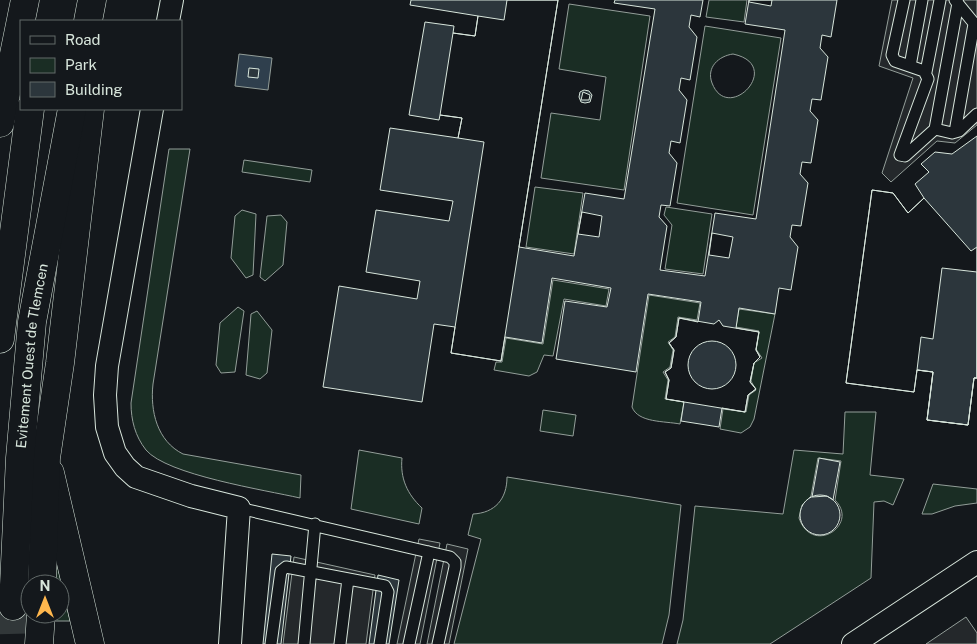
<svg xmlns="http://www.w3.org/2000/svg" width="977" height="644" font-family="'Public Sans',sans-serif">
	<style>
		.green { fill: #1a2d24; stroke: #939e99; fill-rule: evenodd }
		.parking { fill: #24282b; stroke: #939e99 }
		.water { fill: #2f3f4d; stroke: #939e99 }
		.building { fill: #2c363c; stroke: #d8e6dc; fill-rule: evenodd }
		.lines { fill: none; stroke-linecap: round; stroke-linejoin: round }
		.trunk-tunnel { stroke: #313739; stroke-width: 28; stroke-dasharray: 28 14; stroke-linecap: butt }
		.service-casing { stroke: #d8e6dc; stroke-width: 13 }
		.minor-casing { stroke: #d8e6dc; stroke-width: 24 }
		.secondary-casing { stroke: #d8e6dc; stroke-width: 29 }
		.trunk-casing { stroke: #d8e6dc; stroke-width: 29 }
		.service { stroke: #14181c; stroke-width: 11 }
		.minor { stroke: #14181c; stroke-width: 22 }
		.secondary { stroke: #14181c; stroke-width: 28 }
		.trunk { stroke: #14181c; stroke-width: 28 }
		.labels { text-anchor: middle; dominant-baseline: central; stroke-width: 4; stroke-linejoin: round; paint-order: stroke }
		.street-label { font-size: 14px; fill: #d8e6dc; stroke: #14181c }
	</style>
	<rect width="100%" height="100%" fill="#14181c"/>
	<!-- green -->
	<path class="green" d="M709,0H747L744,22L706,17Z
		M569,4L650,16L624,190L541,178L551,113L600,120L606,77L559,69Z
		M705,26L781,38L753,215L677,203ZM733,54C785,65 728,125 712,83C706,67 719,56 733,54Z
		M169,149H190L153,384C150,411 157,441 183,454L301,475L300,498C265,490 167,475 146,450C135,436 131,420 131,403Z
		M244,160L312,170L310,182L242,172Z
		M535,187L583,193L574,254L526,247Z
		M666,207L712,214L703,274L665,269L672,225L664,215Z
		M242,210L256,214L253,275L246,278L231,258L235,216Z
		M281,215L287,222L283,265L265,281L260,277L267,216Z
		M553,280L609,289L606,306L564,299L553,356L544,355L537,372L529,376L494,370L496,362H502L506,338L543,344Z
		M649,295L700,303L697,320L678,317L675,337L668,342L673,350L670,367L663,372L668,380L665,399L684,402L680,424C665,421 638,423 632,407Z
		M238,307L244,311L235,372L221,373L216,365L220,323Z
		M739,309L775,314L754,419L750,427L741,433L720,429L723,409L746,412L749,395L756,390L751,381L754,363L762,358L756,349L759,331L736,327Z
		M257,311L272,330L267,373L260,379L246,375L251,314Z
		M543,410L576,415L573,436L540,431Z
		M845,412H876L870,475L904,479L893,505L884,501L874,502L871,578L770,644H677L683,620L695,506L783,514L794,450L843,454ZM818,458L841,461L835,500C860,525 812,556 799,518L802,505L811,496Z
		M359,450L402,458C400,478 407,494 422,508L419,524L351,509Z
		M507,477L681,505L669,615L662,644H454L481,539L468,535L473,514C495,513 507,499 507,477Z
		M933,484L977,489V503L955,506L932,514H922Z
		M55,555L70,621H55V614H60V584H55Z"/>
	<!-- parking -->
	<path class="parking" d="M892,0H977V125L955,143L937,141L891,182L882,173L913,78L879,66Z
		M419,539L440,543L420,644H397Z
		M447,544L468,549L449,644H427Z
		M294,557L375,575L366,644H283Z
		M966,617L977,633V644H926Z"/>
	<!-- water -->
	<path class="water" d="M239,54L272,58L268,90L235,86Z"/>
	<!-- building -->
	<path class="building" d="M411,0H558L519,247L574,256L585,193L624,199L655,9L614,3L615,0H703L700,17L691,15L689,27L697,37L690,80L681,78L679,90L687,100L680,143L671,141L669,153L677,163L670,206L661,205L659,217L667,226L660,270L705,276L715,213L756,219L785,30L745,24L749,0H837L831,37L822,35L820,48L828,57L821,100L812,99L810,111L818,120L811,163L802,162L800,174L808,183L801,226L792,225L790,237L798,247L791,290L779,288L775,314L739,308L736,328L759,332L756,350L760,357L754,363L750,382L756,389L748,395L745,412L722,408L719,427L681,421L684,402L666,399L669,380L665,372L671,368L674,350L669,343L676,337L679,318L698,322L701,302L648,294L636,372L556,359L565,301L607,307L611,288L552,278L542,343L505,337L501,361L451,353L455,327L434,324L422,402L323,387L339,286L417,299L420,281L366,272L376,210L449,221L453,201L380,190L390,128L458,138L462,118L440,115L439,120L409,115L425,22L454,26L453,33L475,36L478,16L410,5Z
		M507,0H558L501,361L451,353L484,142L458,138L462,118L440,115L453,33L475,36L478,16L504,20Z
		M749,0H772L771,6L749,2Z
		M249,68L259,69L258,78L248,77Z
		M584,90L589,91L592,95L590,102L585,103L581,102L579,97L580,92ZM583,92L590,95L589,100H581Z
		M977,136V378H974L968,425L927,420L933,372L917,370L914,392L846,383L872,190L893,193L908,213L924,198L915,184L929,172L921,164L935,152L952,154Z
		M872,190L893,193L908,213L924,198L971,251L977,247V378H974L968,425L927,420L933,372L917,370L914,392L846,383Z
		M582,212L602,216L599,237L578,234Z
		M712,233L733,237L729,258L709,255Z
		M942,268L977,272V378H974L968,425L927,420L933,372L917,370L921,337L933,339Z
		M679,318L714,324L719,320L723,326L759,332L756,350L760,357L754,363L750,382L756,389L748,395L745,412L666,399L669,380L665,372L671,368L674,350L669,343L676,337Z
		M688 365a24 24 0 1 1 48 0a24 24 0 1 1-48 0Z
		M819,458L840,462L833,500L827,496L812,497Z
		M800 515a20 20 0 1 1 40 0a20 20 0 1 1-40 0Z
		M272,554L291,556L281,644H263Z
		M378,575L399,580L389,644H369Z"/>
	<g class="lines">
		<!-- trunk-tunnel -->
		<path class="trunk-tunnel" d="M13,606L14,644"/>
		<defs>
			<path id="service" d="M904,0L892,55L895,61L924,71L928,79L900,155L905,156L935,129L952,133L959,131L977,114
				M955,0L977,27
				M910,66L922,0
				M926,72L940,0
				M935,129L958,3
				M955,132L974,24
				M239,508L450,557L455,562V567L438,644
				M271,644L281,571L286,567L385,586L388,592L380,644
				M304,644L315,524
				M340,644L348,579
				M409,644L429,552"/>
			<path id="minor" d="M168,21L172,0
				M152,109L107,366L105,395L107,427L115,453L125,467L136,477L191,496L239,508L230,644
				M853,644L977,562"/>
			<path id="secondary" d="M50,473L90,644"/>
			<g id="trunk">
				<path d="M88,21L92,0"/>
				<path d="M0,123L25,0"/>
				<path d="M0,339L30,109"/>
				<path d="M42,584L46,458L60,363L90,109"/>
				<path id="s1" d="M13,606L20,458L32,322L72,109"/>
				<path d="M39,644L41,614"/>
			</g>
		</defs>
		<!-- service casing -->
		<use href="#service" class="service-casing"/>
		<!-- minor casing -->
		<use href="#minor" class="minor-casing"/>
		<!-- secondary casing -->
		<use href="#secondary" class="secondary-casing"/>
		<!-- trunk casing -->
		<use href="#trunk" class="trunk-casing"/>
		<!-- service -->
		<use href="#service" class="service"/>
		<!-- minor -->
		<use href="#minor" class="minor"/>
		<!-- secondary -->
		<use href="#secondary" class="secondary"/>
		<!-- trunk -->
		<use href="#trunk" class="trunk"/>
	</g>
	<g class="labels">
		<!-- street labels -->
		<g class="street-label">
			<text stroke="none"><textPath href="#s1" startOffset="251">Evitement Ouest de Tlemcen</textPath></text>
		</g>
	</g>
	<!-- legend -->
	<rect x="20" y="20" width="162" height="90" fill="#14181c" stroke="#626a69"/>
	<rect x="30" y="36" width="25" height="8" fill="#14181c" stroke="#626a69"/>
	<text x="65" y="45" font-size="15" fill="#d8e6dc">Road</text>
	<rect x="30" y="58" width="25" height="15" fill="#1a2d24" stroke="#626a69"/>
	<text x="65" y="70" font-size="15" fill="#d8e6dc">Park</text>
	<rect x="30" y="82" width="25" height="15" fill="#2c363c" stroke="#626a69"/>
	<text x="65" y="95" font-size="15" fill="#d8e6dc">Building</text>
	<!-- north arrow -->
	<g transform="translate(45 599)"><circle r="24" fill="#14181c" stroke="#626a69"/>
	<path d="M0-4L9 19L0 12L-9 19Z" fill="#ffb74d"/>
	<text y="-8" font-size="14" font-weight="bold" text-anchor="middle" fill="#d8e6dc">N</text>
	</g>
</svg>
